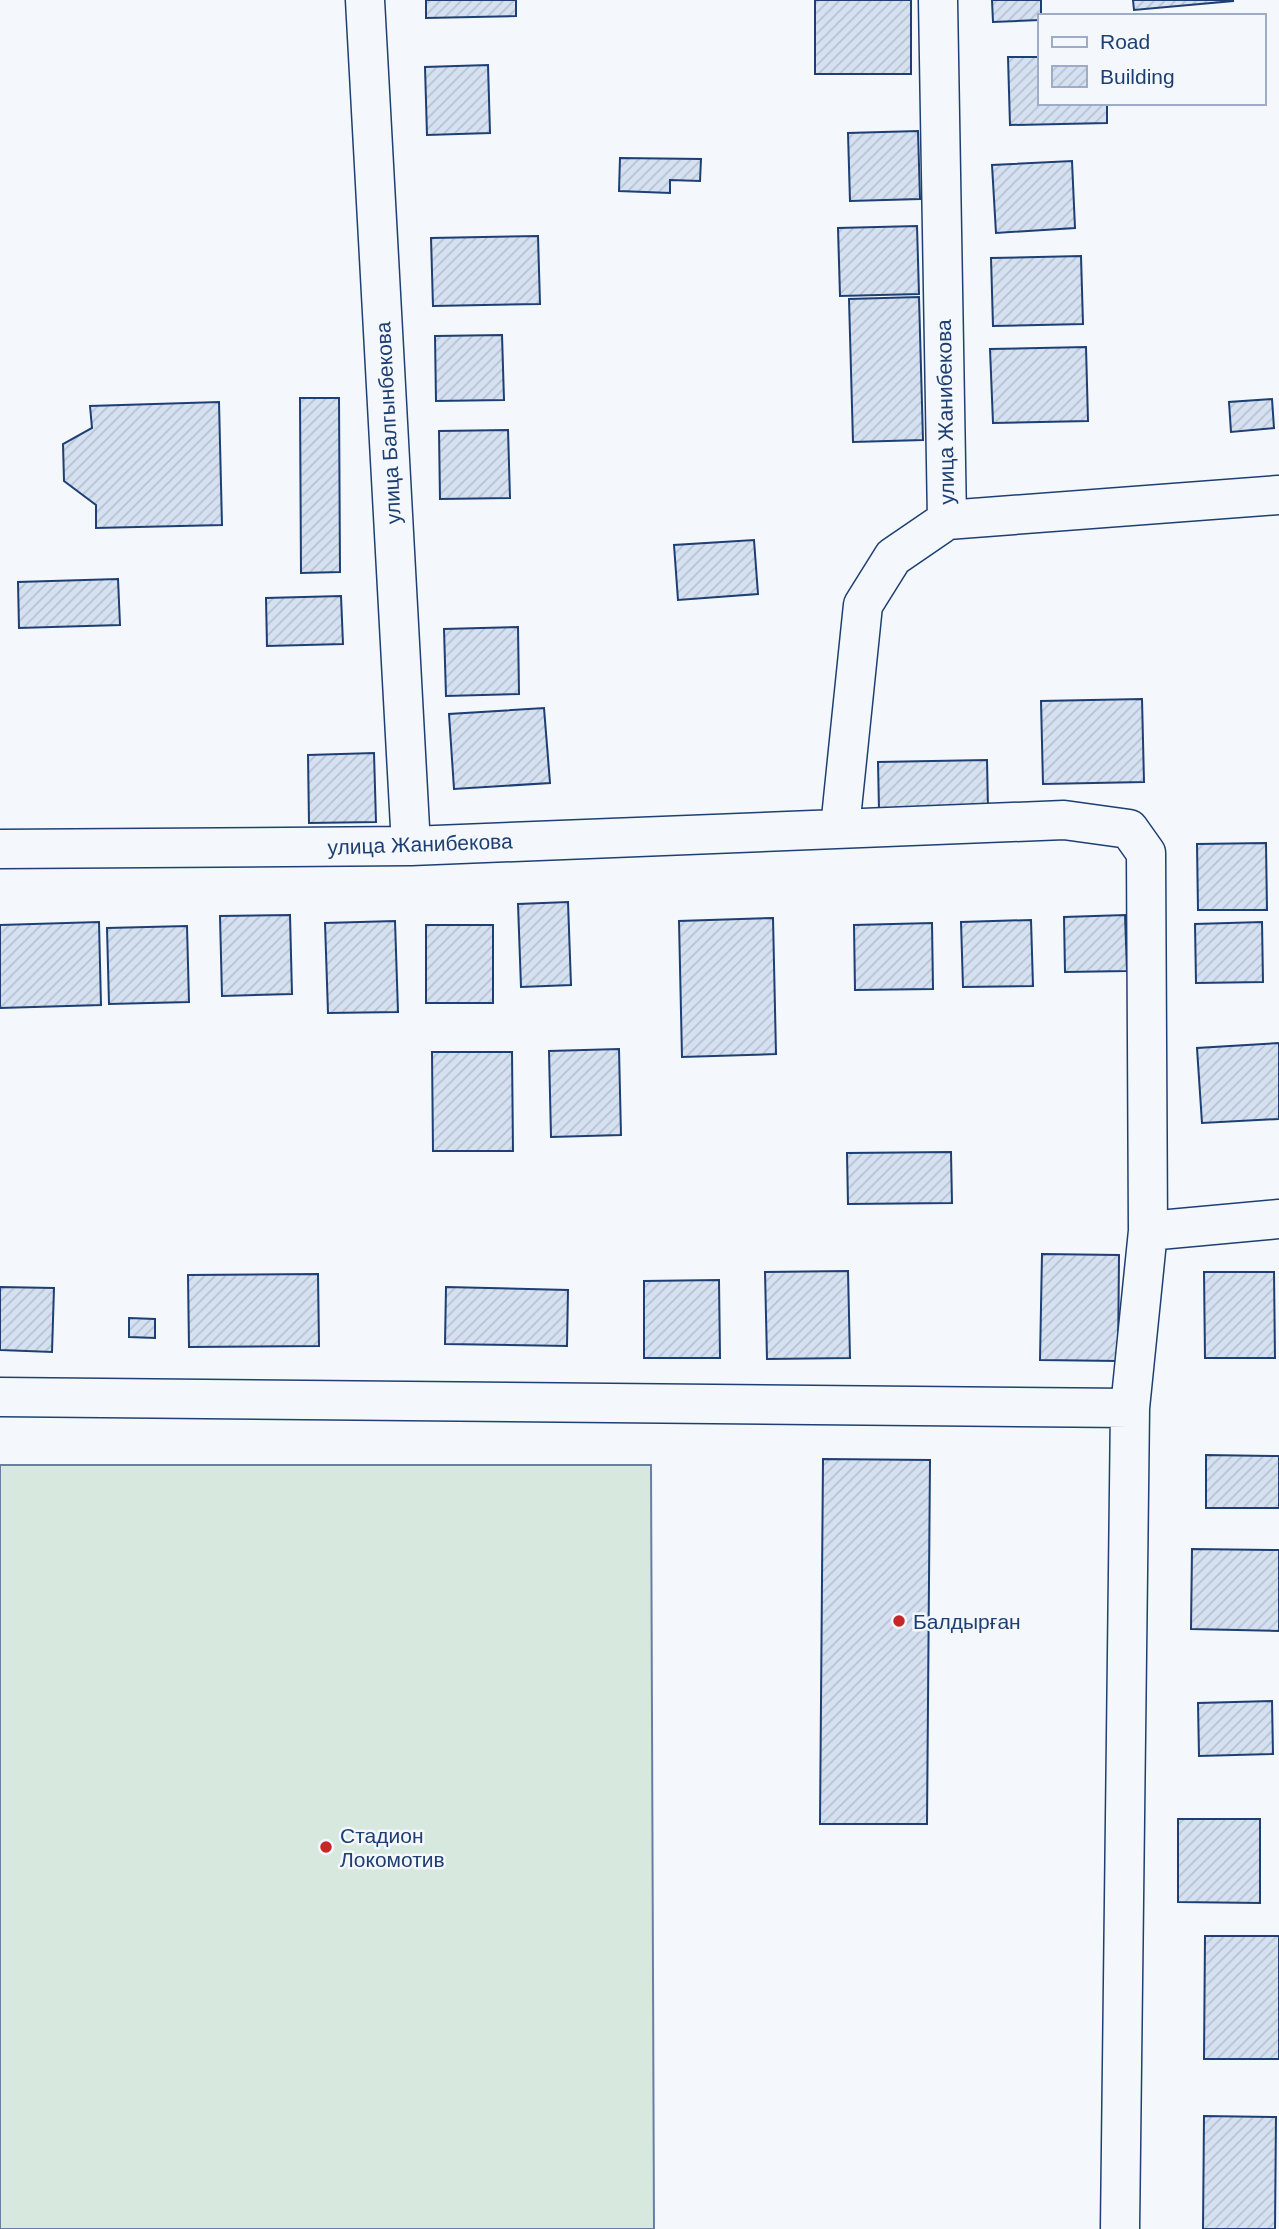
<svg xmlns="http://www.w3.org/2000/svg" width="1279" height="2229" font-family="Arial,sans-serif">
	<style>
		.pitch { fill: #d7e8df; stroke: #687fa3; stroke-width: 2 }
		.building { fill: url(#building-hatch); stroke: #1d3f73; stroke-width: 2 }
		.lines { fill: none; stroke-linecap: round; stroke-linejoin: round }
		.minor-casing { stroke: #1d3f73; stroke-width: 41 }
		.minor { stroke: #f4f7fb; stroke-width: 38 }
		.poi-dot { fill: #c62828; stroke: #f4f7fb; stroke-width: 2.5 }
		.labels { text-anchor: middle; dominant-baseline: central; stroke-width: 5; stroke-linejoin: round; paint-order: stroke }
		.street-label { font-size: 21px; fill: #1d3f73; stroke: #f4f7fb }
		.poi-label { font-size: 21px; fill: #1d3f73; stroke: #f4f7fb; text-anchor: start }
	</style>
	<defs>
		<pattern id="building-hatch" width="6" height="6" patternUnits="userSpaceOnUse" patternTransform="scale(1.75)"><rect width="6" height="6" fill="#d5e0f0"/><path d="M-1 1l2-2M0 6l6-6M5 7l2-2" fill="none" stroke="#b6c1d1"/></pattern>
	</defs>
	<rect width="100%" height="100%" fill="#f4f7fb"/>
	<!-- pitch -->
	<path class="pitch" d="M0,1465H651L654,2229H0Z"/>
	<!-- building -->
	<path class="building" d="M426,0H516V16L426,18Z
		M815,0H911V74H815Z
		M992,0H1041V16H1039V20L993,22Z
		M1133,0H1233V1L1134,10Z
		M1008,57H1039V103H1107V123L1010,125Z
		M488,65L490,133L427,135L425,67Z
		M918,131L920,199L850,201L848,133Z
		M620,158L701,159L700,181L670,180V193L619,191Z
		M1072,161L1075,228L996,233L992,165Z
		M917,226L919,294L840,296L838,228Z
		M538,236L540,304L433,306L431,238Z
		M1081,256L1083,324L993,326L991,258Z
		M919,297L923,440L853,442L849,299Z
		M502,335L504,400L436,401L435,336Z
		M1086,347L1088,421L993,423L990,349Z
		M300,398H339L340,572L301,573Z
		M1272,399L1274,428L1231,432L1229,402Z
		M219,402L222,525L96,528V505L64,481L63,444L92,428L90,406Z
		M508,430L510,498L440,499L439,431Z
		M754,540L758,594L678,600L674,545Z
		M118,579L120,625L19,628L18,582Z
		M341,596L343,644L267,646L266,598Z
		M518,627L519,694L446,696L444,629Z
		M1142,699L1144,782L1043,784L1041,701Z
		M544,708L550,783L454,789L449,714Z
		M374,753L376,822L309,823L308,755Z
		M987,760L988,809L879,810L878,762Z
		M1266,843L1267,910H1198L1197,844Z
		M568,902L571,985L521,987L518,904Z
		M290,915L292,994L222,996L220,916Z
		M1125,915L1127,971L1065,972L1064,917Z
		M773,918L776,1054L682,1057L679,921Z
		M1031,920L1033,986L963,987L961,922Z
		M395,921L398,1012L328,1013L325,923Z
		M99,922L101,1005L0,1008V925Z
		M1262,922L1263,982L1196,983L1195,924Z
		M932,923L933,989L855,990L854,925Z
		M426,925H493V1003H426Z
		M187,926L189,1002L109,1004L107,928Z
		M1279,1043V1119L1202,1123L1197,1048Z
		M619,1049L621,1135L551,1137L549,1051Z
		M432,1052H512L513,1151H433Z
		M951,1152L952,1203L848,1204L847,1153Z
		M1042,1254L1119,1255L1118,1361L1040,1360Z
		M848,1271L850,1358L767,1359L765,1272Z
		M1204,1272H1274L1275,1358H1205Z
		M318,1274L319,1346L189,1347L188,1275Z
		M719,1280L720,1358H644V1281Z
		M0,1287L54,1288L52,1352L0,1350Z
		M446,1287L568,1290L567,1346L445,1344Z
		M129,1318L155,1319V1338L129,1337Z
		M1206,1455L1279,1456V1508H1206Z
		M823,1459L930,1460L927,1824H820Z
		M1192,1549L1279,1550V1631L1191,1629Z
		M1272,1701L1273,1754L1199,1756L1198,1703Z
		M1178,1819H1260V1903L1178,1902Z
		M1205,1936H1279V2059H1204Z
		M1204,2116L1276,2117L1275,2229H1203Z"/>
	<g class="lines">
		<defs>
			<path id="minor" d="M365,0L411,846
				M947,520L1279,495
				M840,828L863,605L893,557L947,520L938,0
				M0,849L411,846L1064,820L1129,829L1146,853L1148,1231L1130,1408
				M1148,1231L1279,1219
				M0,1397L1130,1408L1120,2229"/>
		</defs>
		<!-- minor casing -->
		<use href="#minor" class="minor-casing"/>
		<!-- minor -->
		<use href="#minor" class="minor"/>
	</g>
	<!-- markers -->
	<g class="poi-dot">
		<circle cx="899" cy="1621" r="7"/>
		<circle cx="326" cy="1847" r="7"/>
	</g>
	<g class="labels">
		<!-- street labels -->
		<g class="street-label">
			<text transform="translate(945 412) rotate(-91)">улица Жанибекова</text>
			<text transform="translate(388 423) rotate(-93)">улица Балгынбекова</text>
			<text transform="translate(420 844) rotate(-2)">улица Жанибекова</text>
		</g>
		<!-- poi labels -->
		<g class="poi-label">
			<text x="913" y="1621">Балдырған</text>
			<text x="340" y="1835">Стадион<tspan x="340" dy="24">Локомотив</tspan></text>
		</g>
	</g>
	<!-- legend -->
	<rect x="1038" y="14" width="228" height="91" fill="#f4f7fb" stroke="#9eadc5" stroke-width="2"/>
	<rect x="1052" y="37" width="35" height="10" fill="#f4f7fb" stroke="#9eadc5" stroke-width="2"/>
	<text x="1100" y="49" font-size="21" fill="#1d3f73">Road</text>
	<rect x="1052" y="66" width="35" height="21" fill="url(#building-hatch)" stroke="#9eadc5" stroke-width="2"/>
	<text x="1100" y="84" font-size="21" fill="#1d3f73">Building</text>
</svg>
